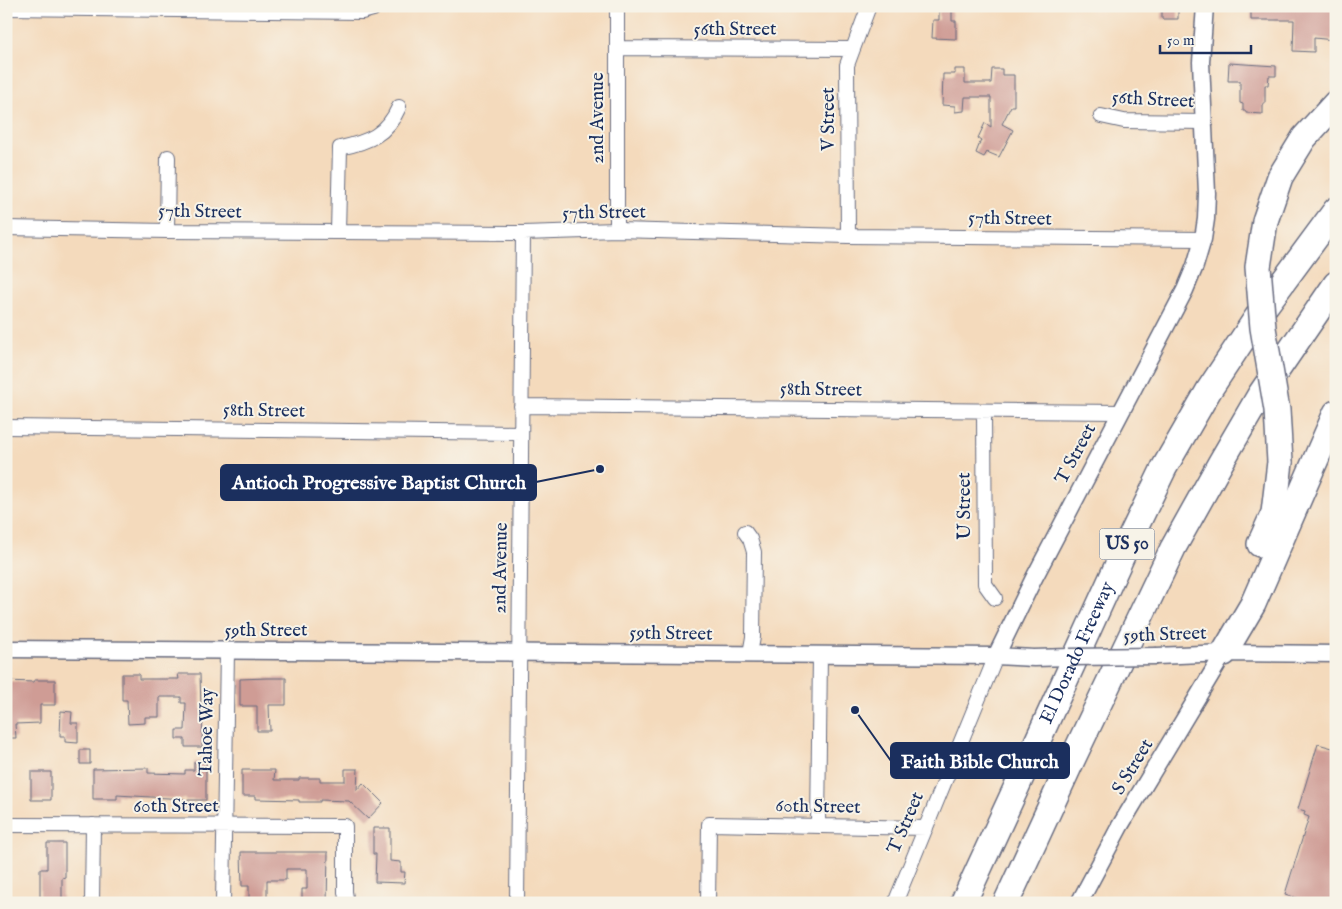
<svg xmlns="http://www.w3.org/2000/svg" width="1342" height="909" font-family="'IM FELL English',serif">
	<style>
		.building { fill: #cf9c95 }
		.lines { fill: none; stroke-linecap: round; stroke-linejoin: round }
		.minor-casing { stroke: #676b7f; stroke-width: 16 }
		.tertiary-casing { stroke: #676b7f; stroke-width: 19 }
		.motorway-casing { stroke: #676b7f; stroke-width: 28 }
		.minor { stroke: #fff; stroke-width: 14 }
		.tertiary { stroke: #fff; stroke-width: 16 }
		.motorway { stroke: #fff; stroke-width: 25 }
		.tertiary-bridge-casing { stroke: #676b7f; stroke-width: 19; stroke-linecap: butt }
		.motorway-bridge-casing { stroke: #676b7f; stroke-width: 28; stroke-linecap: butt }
		.tertiary-bridge { stroke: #fff; stroke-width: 16 }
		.motorway-bridge { stroke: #fff; stroke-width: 25 }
		.labels { text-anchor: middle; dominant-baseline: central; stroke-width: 4; stroke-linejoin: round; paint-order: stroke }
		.shield { fill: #f7f3e8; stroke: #5d6a87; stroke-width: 1 }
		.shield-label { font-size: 18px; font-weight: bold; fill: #1b2f5e }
		.street-label { font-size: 19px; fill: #1b2f5e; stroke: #f7f3e8 }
		.leader { fill: none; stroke: #1b2f5e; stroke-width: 2 }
		.callout-dot { fill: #1b2f5e; stroke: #f7f3e8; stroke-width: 2 }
		.callout { fill: #1b2f5e; stroke: #1b2f5e; stroke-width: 2 }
		.callout-label { font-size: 20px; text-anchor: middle; font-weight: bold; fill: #fff }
	</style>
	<rect width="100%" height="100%" fill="#f7f3e8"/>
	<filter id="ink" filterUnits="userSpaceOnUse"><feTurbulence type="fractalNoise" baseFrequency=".02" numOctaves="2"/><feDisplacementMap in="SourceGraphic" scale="10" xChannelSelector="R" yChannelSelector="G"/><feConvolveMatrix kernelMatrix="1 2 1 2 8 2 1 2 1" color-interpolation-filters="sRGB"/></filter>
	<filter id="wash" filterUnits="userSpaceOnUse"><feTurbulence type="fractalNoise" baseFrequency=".0096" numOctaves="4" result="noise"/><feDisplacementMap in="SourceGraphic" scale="20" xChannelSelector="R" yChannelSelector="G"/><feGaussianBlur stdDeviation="1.12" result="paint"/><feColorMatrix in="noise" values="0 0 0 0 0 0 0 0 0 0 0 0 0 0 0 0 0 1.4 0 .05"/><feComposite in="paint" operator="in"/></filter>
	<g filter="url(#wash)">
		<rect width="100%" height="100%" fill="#f4dabc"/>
		<g id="blocks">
			<!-- building -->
			<path class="building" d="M939,6H952V21H956V39L932,38L933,20H939Z
				M1162,6H1178V19H1162Z
				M1251,6H1336V34H1335L1334,40L1314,38V52L1293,51L1294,20H1251Z
				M1229,63L1276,66V76H1269L1268,85H1265V104H1263V114L1246,113V111H1243V104L1240,103V81H1228Z
				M955,69H965V83H991L992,69H1002V75H1014V106H1011L1002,124L1013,130L999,157L987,152L984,157L976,153L981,140L978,138L985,123L991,127V97H965L964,111L955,112V106L942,105L943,74H955Z
				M122,674H139V679H179L178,674H200L201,709H203L202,747H185V739H176V730H185L186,703H181V697H159V717H145V723L128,724L127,700H122Z
				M267,678H286V705H269L270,731H257V706H240V679Z
				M34,680H55V705H40V723L15,724L16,738H6V681L34,682Z
				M61,711L72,712L71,723H78V743L65,742V736H60Z
				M1318,744L1336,749V903H1312L1285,894L1309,817L1304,815L1305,811L1298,809Z
				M80,750H90V764H80Z
				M194,762H206V800H185V799L117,795V799H93V769L148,768V773L185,774V770H194Z
				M345,769H358L357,790L363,783L383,803L368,819L349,801L320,800V802H299V800L256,799V796H242V770H275L274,780H299V778H320V781H345Z
				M31,772H51V800H31Z
				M373,828H390V861L401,862V872H405L404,883L375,882L376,854H373Z
				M47,843H65V877L62,878V903H40V869H47Z
				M241,852H328L327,903H302V889H307V869H286V880H267V903H249V886H242Z"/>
		</g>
	</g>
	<g filter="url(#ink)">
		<use href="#blocks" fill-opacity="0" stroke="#676b7f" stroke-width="1"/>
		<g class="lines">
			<defs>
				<path id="minor" d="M6,8L362,12L373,9L375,6
					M617,48L853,49
					M1101,116L1124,121L1204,122
					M6,228L167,231L523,233L617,230L848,236L1203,239
					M617,230V6
					M167,231L168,157
					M338,232L340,148C368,142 387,135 399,107
					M848,236L847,65L869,6
					M521,406L1121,412
					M984,411L985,584L995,598
					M6,427L521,433
					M745,532L750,539L754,552L753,637L750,654
					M6,825L345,826V892L347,903
					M818,826L820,655
					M92,903L93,825
					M223,903L227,651
					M517,903L523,233
					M708,903L709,824L926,828
					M895,903L996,656"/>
				<path id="tertiary" d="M6,649L996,656L1034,658L1070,657
					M996,656L1033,580L1185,290L1195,266L1203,239L1206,219L1207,193L1201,62L1205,6
					M1157,656L1224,653L1336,654
					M1079,903L1120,826L1224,653"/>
				<g id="motorway">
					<path d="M1265,221L1280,177L1304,138L1336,103"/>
					<path d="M1260,544L1274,513L1280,462"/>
					<path d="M1224,653L1253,604L1336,413"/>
					<path id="s1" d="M963,903L1017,786L1124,551L1164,468L1209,390L1260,313L1336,210"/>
					<path d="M1006,903L1072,760L1173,548L1221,462L1260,395L1336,284"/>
				</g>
			</defs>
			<!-- minor casing -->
			<use href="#minor" class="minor-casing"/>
			<!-- tertiary casing -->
			<use href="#tertiary" class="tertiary-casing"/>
			<!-- motorway casing -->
			<use href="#motorway" class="motorway-casing"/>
			<!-- minor -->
			<use href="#minor" class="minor"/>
			<!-- tertiary -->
			<use href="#tertiary" class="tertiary"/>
			<!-- motorway -->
			<use href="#motorway" class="motorway"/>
			<defs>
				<path id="tertiary-bridge" d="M1070,657L1157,656"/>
				<path id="motorway-bridge" d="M1265,221L1258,267L1263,328L1277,410L1280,462"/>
			</defs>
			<!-- tertiary-bridge casing -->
			<use href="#tertiary-bridge" class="tertiary-bridge-casing"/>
			<!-- motorway-bridge casing -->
			<use href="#motorway-bridge" class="motorway-bridge-casing"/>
			<!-- tertiary-bridge -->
			<use href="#tertiary-bridge" class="tertiary-bridge"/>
			<!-- motorway-bridge -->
			<use href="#motorway-bridge" class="motorway-bridge"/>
		</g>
	</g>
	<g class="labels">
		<!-- shield labels -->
		<rect class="shield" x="1099.5" y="528.5" width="55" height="31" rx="4"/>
		<g class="shield-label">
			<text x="1127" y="544">US 50</text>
		</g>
		<!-- street labels -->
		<g class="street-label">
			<text x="735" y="30">56th Street</text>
			<text transform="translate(1153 100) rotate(3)">56th Street</text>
			<text transform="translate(598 118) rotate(-90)">2nd Avenue</text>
			<text transform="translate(829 119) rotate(-90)">V Street</text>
			<text transform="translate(200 212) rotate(1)">57th Street</text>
			<text transform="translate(604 213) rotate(-1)">57th Street</text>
			<text transform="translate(1010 219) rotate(1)">57th Street</text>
			<text transform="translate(821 390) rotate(1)">58th Street</text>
			<text transform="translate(264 411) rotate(1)">58th Street</text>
			<text transform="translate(1076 454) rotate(-62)">T Street</text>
			<text transform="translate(965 506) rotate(-90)">U Street</text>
			<text transform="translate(501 568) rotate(-89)">2nd Avenue</text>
			<text x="266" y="631">59th Street</text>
			<text transform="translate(671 634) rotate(1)">59th Street</text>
			<text transform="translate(1165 635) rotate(-2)">59th Street</text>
			<text stroke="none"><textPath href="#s1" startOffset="275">El Dorado Freeway</textPath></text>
			<text transform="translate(207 732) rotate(-89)">Tahoe Way</text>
			<text transform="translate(1133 767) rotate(-59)">S Street</text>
			<text x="176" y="807">60th Street</text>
			<text transform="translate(818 807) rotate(1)">60th Street</text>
			<text transform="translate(906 823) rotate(-67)">T Street</text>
		</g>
	</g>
	<!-- callouts -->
	<path class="leader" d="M600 469L536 482M855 710L891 761"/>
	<g class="callout-dot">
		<circle cx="600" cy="469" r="5"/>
		<circle cx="855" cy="710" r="5"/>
	</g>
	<g class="callout">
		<rect x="221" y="465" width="315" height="35" rx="5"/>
		<rect x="891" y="743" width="178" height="35" rx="5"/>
	</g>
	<g class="callout-label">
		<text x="379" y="489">Antioch Progressive Baptist Church</text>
		<text x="980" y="768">Faith Bible Church</text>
	</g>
	<!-- margin -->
	<rect width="1342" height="909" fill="none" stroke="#f7f3e8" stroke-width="25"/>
	<!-- scale -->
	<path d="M1160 45v8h91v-8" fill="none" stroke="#1b2f5e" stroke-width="2.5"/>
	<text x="1167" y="45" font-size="15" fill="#1b2f5e" stroke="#f7f3e8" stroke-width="4" paint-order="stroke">50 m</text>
</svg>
